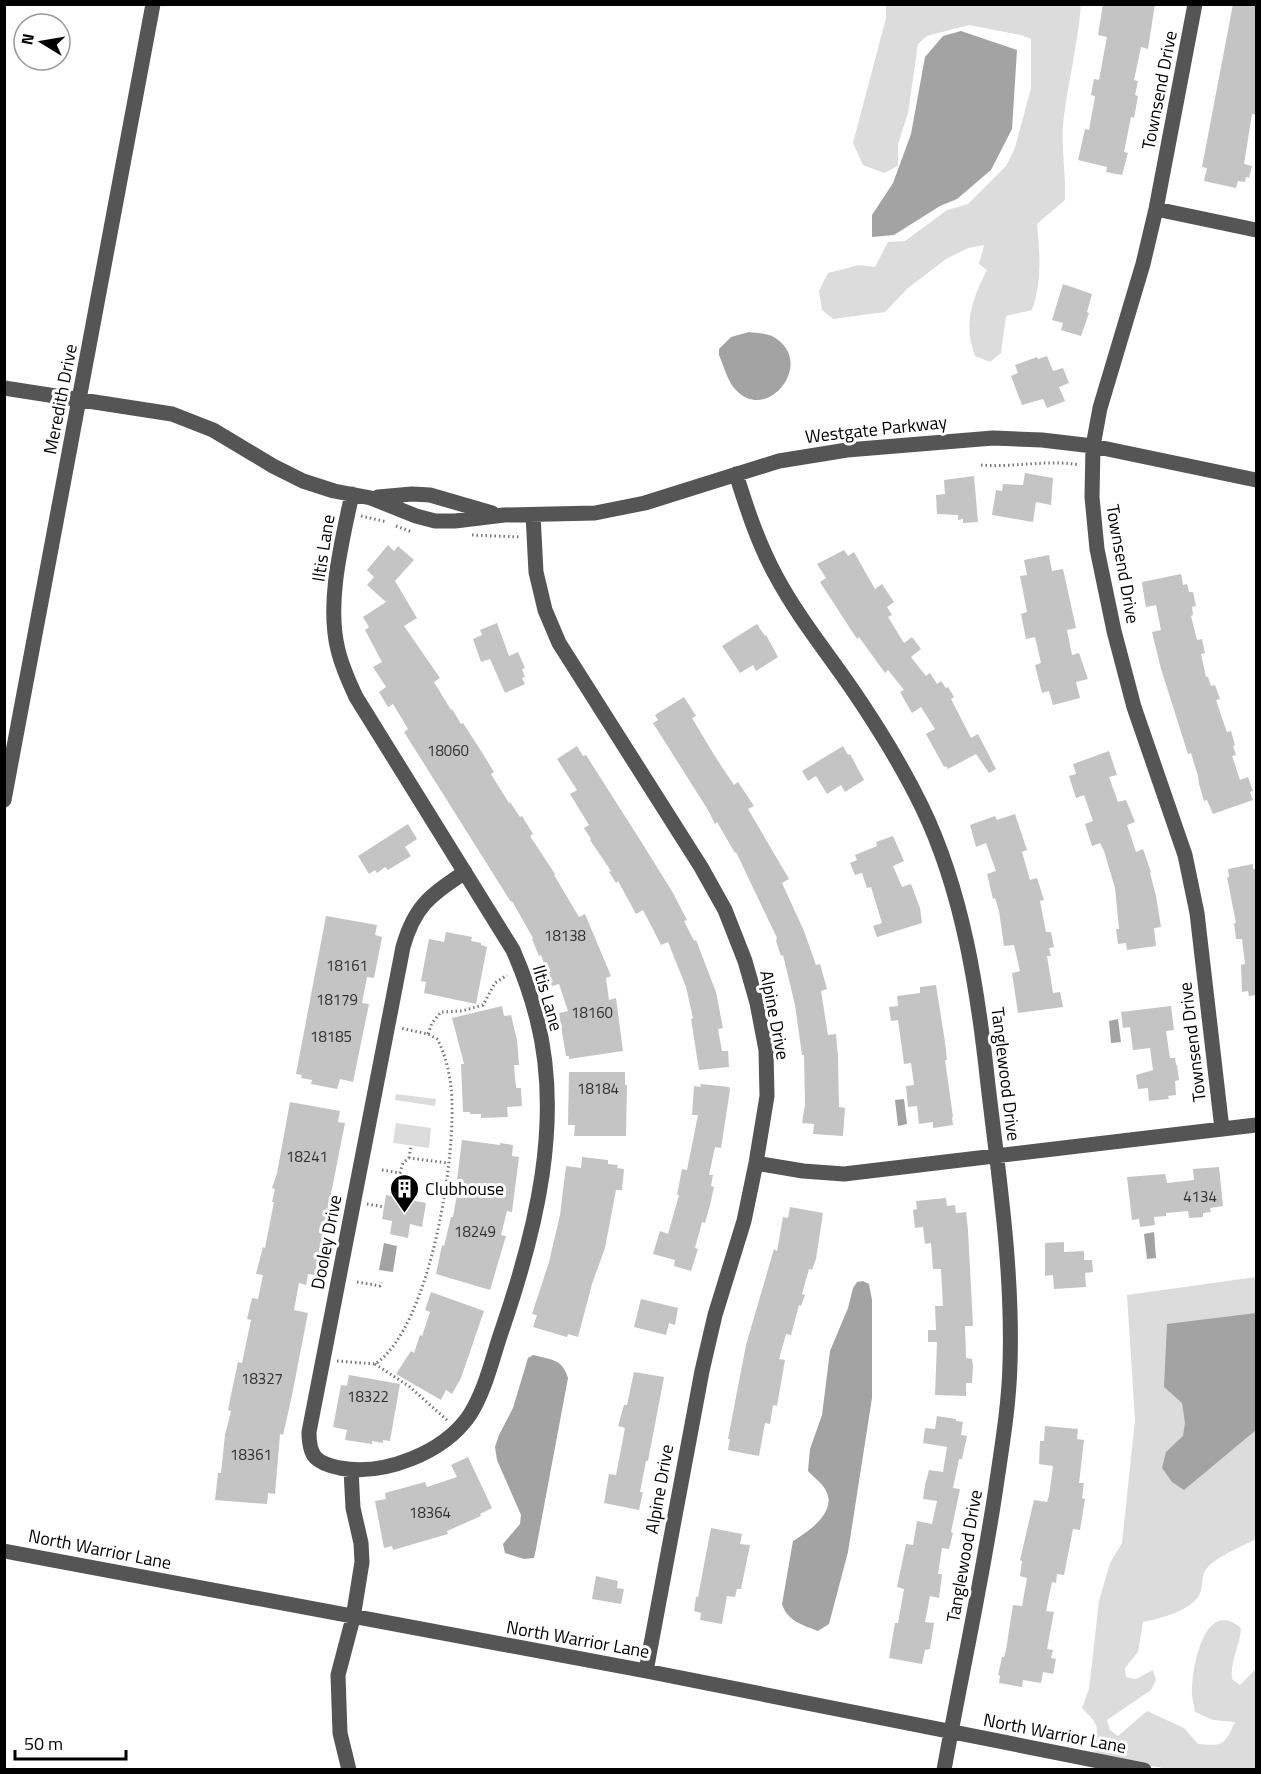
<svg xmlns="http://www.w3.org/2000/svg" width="1261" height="1774" font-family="'Titillium Web',sans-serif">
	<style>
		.green { fill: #dcdcdc }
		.water { fill: #a3a3a3 }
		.building { fill: #c4c4c4 }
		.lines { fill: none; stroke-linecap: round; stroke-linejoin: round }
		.path { stroke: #777; stroke-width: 3; stroke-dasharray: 1.5 3; stroke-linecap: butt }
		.minor { stroke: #555; stroke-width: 15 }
		.labels { text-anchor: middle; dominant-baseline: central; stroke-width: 6; stroke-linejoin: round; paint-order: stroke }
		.number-label { font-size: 15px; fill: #313131 }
		.street-label { font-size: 18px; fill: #000; stroke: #fff }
		.poi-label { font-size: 18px; fill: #000; stroke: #fff; text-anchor: start }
	</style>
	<rect width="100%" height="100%" fill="#fff"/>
	<!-- green -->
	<path class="green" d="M886,5H1081C1078,42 1069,78 1064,116C1060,144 1066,171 1065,200L1037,224C1040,254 1042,281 1032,310L1006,316L1001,353L990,362L975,356C963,324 972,299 987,270L979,264L984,245L968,248L946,259L908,288L885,312L833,319L822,310L819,291L828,273L859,265L875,267L888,242L905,241L947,210L968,204L1006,166L1015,148L1031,88V39L1021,35L969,25L927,36L918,44L908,113L898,144V166L884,173L863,165L853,143L886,18Z
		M396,1094L436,1099L435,1106L395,1100Z
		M396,1123L431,1128L429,1148L393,1143Z
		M1256,1277V1539C1243,1546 1218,1556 1208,1567C1200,1575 1204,1584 1200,1593C1194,1610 1159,1619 1143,1622L1138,1652L1125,1668L1126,1677L1136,1679L1153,1670L1156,1680L1151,1690L1107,1720L1110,1730L1118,1736L1147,1711L1184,1728L1198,1744C1223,1746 1224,1746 1235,1722L1213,1720L1195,1712C1194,1704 1191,1696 1192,1688C1193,1664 1205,1598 1241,1628C1240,1646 1230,1661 1232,1679L1240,1685L1256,1669V1769H1168L1096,1756L1093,1743C1102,1725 1094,1721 1082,1708L1089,1689L1099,1601L1110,1563L1122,1543L1135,1420L1127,1295Z"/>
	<!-- water -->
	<path class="water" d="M961,31L1017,50L1012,129L991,170L957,199L940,206L894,235L872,237V215L893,183L911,134L925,57L943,36Z
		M749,332C756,333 766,333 772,336C817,360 770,422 738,392C728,384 724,366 719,355V349L731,337Z
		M1118,1019L1121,1042L1111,1043L1109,1021Z
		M904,1099L907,1124L898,1126L895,1100Z
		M1154,1232L1156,1258L1147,1259L1144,1234Z
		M384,1243L397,1246L393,1272L379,1270Z
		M863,1281L869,1284L872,1300V1398L848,1552L829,1624L818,1631C803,1625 787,1621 782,1604L793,1541C808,1532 839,1511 825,1489C821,1482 813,1477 808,1471L810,1449L822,1415L830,1351L848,1308L853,1288L857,1282Z
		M1256,1313V1430L1184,1490L1172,1482L1162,1468L1166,1452L1183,1436L1185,1423L1182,1403L1164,1387L1167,1324Z
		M533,1355C551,1360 562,1358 568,1378L536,1549L534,1558L524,1559L505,1553L503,1544L520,1524L521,1515L497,1460L495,1447L499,1435L513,1408L528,1358Z"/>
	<!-- building -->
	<path class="building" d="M1103,4H1155L1148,49L1141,47L1134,80L1138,81L1135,95L1138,96L1134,118L1131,117L1124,152L1128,153L1122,175L1106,172L1107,167L1078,160L1085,129L1089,130L1095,96L1091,95L1094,79L1099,80L1107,37L1098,35Z
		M1233,4H1257V115L1252,114L1244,164L1252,166L1249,178L1246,177L1245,182L1238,181L1236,188L1204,181L1207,168L1202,167Z
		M1063,284L1092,294L1087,312L1089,313L1081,336L1061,330L1063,323L1052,320Z
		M1047,356L1053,371L1063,368L1069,383L1059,387L1065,401L1047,408L1043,399L1022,405L1011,376L1018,373L1015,365L1037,357L1038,359Z
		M1025,473L1053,478L1051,505L1036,502L1033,522L992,515L996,490L1002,491L1003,484L1023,485Z
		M974,476L978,522L963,523V519L958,520V515L937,514L936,495L945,494L944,480Z
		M388,545L394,551L398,546L414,560L395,581L417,618L404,626L440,678L434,682L451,710L452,709L461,724L463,723L483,754L494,772L491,774L509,803L510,802L520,817L522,816L533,834L530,836L555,874L554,875L579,917L585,914L611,976L606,978L609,1000L616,998L623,1051L569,1059V1056H566L559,1013L568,1011L559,984L552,986L541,955L539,956L532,939L533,938L512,901L511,902L404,732L408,729L393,704L388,707L379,692L386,687L373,667L382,662L365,630L369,627L363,617L386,602L367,585L374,577L367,570Z
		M844,550L848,556L854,552L875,589L882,584L894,602L887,607L892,615L888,617L904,643L912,637L921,649L911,657L926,676L930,673L937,684L941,681L946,688L948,687L954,697L951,699L971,738L978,734L996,769L989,773L976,754L948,769L946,766L944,767L926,734L935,729L921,707L912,713L900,692L904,690L888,670L885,673L859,637L857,639L820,582L826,578L817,564Z
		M1049,555L1052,571L1063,569L1076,628L1067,630L1072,655L1079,653L1088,679L1076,682L1080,698L1053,705L1049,691L1042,693L1035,665L1041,663L1035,637L1026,639L1021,614L1027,612L1020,576L1027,575L1024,560Z
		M1181,574L1183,585L1187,584L1189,592H1193L1196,606L1192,607L1193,615L1191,616L1197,640L1202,639L1205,653L1201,654L1206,677H1208L1211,686L1215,685L1220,699L1216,700L1222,718L1227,732L1231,731L1235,745L1233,746L1236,755L1232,756L1240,780L1248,777L1253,791L1250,792L1253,800L1213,814L1207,800L1204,801L1199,784L1198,776L1191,753L1188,754L1161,669L1152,632L1161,630L1156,605L1146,607L1143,590L1142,582Z
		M497,623L509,656L518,652L525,668L522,669L525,677L522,678L525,684L505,693L490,659L481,662L473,639L482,635L480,630Z
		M757,624L765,636L766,635L778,657L756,671L753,665L740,673L722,646Z
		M684,697L696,716L692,718L716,758L734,785L738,782L754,806L748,809L789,879L782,883L804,931L816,965L820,964L827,989L821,991L828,1035L836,1034L838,1057L839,1107L845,1108L843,1136L813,1134L814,1124L802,1123L805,1104L804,1055H802L795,1005L783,955L781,956L776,941L777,938L736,852L735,853L717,822L715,824L708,810L653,723L658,720L655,715Z
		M577,746L583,756L586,755L642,843L673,893L687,920L684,921L694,941L696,940L716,992L723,1028L718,1029L722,1051H728L729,1067L699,1070L691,1019L693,1018L686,987L668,942L661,945L643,910L636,914L618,881L616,883L609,872L611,871L590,840L591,839L584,828L589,825L570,794L577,790L557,759Z
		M843,746L848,755L850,754L864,780L845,792L841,785L827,794L816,776L808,781L802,771Z
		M1109,751L1117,775L1109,777L1118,802L1126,800L1129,807L1135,822L1127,825L1136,852L1143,849L1151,872L1150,873L1156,896L1161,927L1154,928L1156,946L1127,950L1126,943L1118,944L1116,929H1119L1115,888L1104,851L1100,843L1092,846L1085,824L1093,821L1084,795L1076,798L1069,776L1076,774L1073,764Z
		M1015,814L1027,850L1022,852L1030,880L1037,878L1044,900L1040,901L1046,932H1051L1054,947L1049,948L1051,956H1047L1053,993L1060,992L1063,1007L1018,1013L1012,973L1020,971L1014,945L1004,946L999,911L995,898L993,899L987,874L996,871L986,843L976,847L970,825L995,816L997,820Z
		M408,824L417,839L405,847L411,856L388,870L385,867L377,873L375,870L369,874L358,856Z
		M893,836L904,861L893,866L902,887L911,884L920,908L922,923L877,937L873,926L882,923L871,887L867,888L862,873L855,875L850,863L857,860L855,855L877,846L876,842Z
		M1253,864V869H1257V995L1249,996L1248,991L1242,992L1241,965L1245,964L1242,939H1236L1234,923H1236L1227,877H1229L1228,869Z
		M326,916L377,925L375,935L382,937L374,978L367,977L362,1003L369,1004L353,1082L340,1079L337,1089L311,1084L312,1080L301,1078L302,1075L296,1074Z
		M446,932L472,937L471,941L481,943V945L487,947L476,1004L424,993L426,982L421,981L429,939L444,942Z
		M936,985L945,1042L947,1060H945L953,1117H952L953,1125L933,1128V1122L919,1124L917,1106L908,1107L906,1086L914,1085L911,1063L904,1064L898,1020L891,1021L889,1007L898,1006L897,996L920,993V987Z
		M502,1006L504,1016L511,1015L517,1040L519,1065H514L516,1088H521L522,1106L507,1107L508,1117L481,1118V1114H470V1112H463L461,1064H464L452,1018Z
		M1171,1006L1174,1030L1166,1031L1170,1058H1175L1176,1065H1177L1179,1080L1175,1081L1176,1095L1168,1096L1169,1099L1149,1101L1148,1088L1138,1089L1136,1075L1153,1070L1150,1048L1133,1050L1130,1027L1123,1028L1121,1012Z
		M569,1072H625V1085H627L626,1136H574L575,1125H568Z
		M700,1084L729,1087L730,1090L721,1148L715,1147L709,1175H713L711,1186L714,1187L710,1205L705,1223L702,1222L695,1248L698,1249L691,1271L674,1266L675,1260L653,1254L660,1231L668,1234L679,1195H677L682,1169L687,1170L698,1115H692L694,1086L701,1087Z
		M290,1102L340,1111L338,1122L345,1123L315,1275L308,1274L306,1285L299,1283L294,1310L308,1313L291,1400L283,1435L280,1434L275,1494L268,1493L267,1504L215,1500L218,1473H221L225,1435L231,1411L228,1410L231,1395L238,1362L242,1363L251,1320L247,1319L252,1298L258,1299L263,1275L256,1274L263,1247L265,1248L274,1202H272L275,1189L272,1188L277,1173Z
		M462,1140L500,1145V1143L513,1145L512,1156L519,1157L512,1212L507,1211L501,1235L506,1236L490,1290L436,1274L442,1245L444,1246L451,1217H453L458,1189L456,1188Z
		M582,1157L608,1160V1164L618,1165L617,1168L624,1169L622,1190H616L605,1248L592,1284L578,1337L568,1334L567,1337L533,1327L537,1315L532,1314L549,1262L560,1215L566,1166L581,1168Z
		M1219,1167L1223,1206L1210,1208L1211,1212L1203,1213V1217L1189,1218L1188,1211L1166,1213V1216L1154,1217L1155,1225L1140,1227L1139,1219L1132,1220L1127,1177L1165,1174L1167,1183L1194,1180L1193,1169Z
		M399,1184L417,1187L415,1201L426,1203L422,1227L410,1224L408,1238L390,1234L392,1221L382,1219L386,1195L397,1197Z
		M946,1198L947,1206L955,1205L956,1213L966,1212L968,1230L973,1326H965L966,1358L972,1359L973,1366L972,1383H966V1396L935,1395L937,1342H928V1330H936L935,1306H943L941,1269H933L931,1243L925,1244L923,1227L915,1228L913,1210L917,1209L916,1201Z
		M790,1207L823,1213L816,1259L812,1270L809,1269L802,1294L805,1295L801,1306L799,1305L791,1335L786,1334L779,1359L785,1360L777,1406L773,1405L770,1424L765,1423L759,1456L728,1450L730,1439H728L746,1345L774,1249L777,1251L783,1217L788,1218Z
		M1064,1242V1252L1084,1251V1260H1092L1093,1272L1085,1273L1086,1287L1054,1289L1053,1275L1045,1276V1243Z
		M431,1292L484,1311L461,1378L452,1394L446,1390L441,1400L396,1374L411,1351L414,1353L420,1335L422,1336L430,1312L425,1310Z
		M641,1299L678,1308L675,1325L669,1323L666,1335L634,1327Z
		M634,1372L664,1377L648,1461H646L640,1492H643L639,1510L604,1503L609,1474L616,1475L625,1428L618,1426L624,1405H627Z
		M349,1375L400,1384L390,1441L383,1440V1443L372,1441V1444L345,1440L347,1430L333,1427L341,1385L347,1386Z
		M937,1416L956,1419V1421L963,1422L961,1435L967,1436L962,1459H959L953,1488L960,1489L951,1532L953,1533L949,1549L942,1548L938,1574H942L939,1598L930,1596L925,1622L934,1623L930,1649L925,1650L922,1664L889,1658L895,1623H898L904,1589L897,1587L906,1544L913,1545L917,1521L932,1524L937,1501L923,1499L925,1485L929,1470L943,1472L947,1447L923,1443L925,1428L935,1429Z
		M1045,1426L1078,1429L1077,1439L1084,1440L1079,1483H1084L1082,1498L1085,1499L1080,1530L1073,1529L1064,1575L1057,1574L1056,1583L1052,1582L1046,1611L1054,1612L1047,1649L1053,1650L1051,1658L1056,1659L1053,1674L1043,1672L1041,1683L1023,1680L1022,1687L999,1683L1000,1676L998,1675L1002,1657H1004L1006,1650L1013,1605L1022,1606L1027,1578L1020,1576L1022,1561L1020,1560L1034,1500L1047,1502L1049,1496L1053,1466L1039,1464L1040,1441H1044Z
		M468,1457L492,1508L480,1514L481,1516L447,1531L448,1534L393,1550L392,1546L384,1548L375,1501L386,1499L385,1493L425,1482L427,1487L457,1477L451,1465Z
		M711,1528L742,1534L740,1544L750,1545L741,1589H737L735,1597L727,1596L722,1624L700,1620L701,1613L694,1611L696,1597H698Z
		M596,1576L618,1581L617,1588L624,1589L621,1604L592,1599Z"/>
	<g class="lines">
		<!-- path -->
		<path class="path" d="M981,465C1015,468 1045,459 1080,465
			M361,516L387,522
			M396,526L412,532
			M472,535L520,537
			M428,1034L432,1023L441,1012L462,1011L483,1005L495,983L507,975
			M409,1158L411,1146
			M382,1170L400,1173L403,1163L409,1158L448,1163
			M367,1204L384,1207
			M357,1282L380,1286L381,1282
			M337,1361L375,1364C431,1327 458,1151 451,1087C449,1071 445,1053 437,1039L428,1034L400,1028
			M375,1364L410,1387L447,1420"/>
		<!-- minor -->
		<path class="minor" d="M1195,4L1156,209L1143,264L1100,408L1093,446L1092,497L1097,549L1114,631L1134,707L1185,855L1197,913L1222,1129
			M1156,209L1256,230
			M4,388L172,414L213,430L273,466L303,481L334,491L371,498L416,516L435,521H455L504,515L595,513L645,503L779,461L847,450L993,438L1042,440L1093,446L1256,480
			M736,474C747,509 758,543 776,576C798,617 826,651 852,689C878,727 902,766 922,807C963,892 978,991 988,1085C999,1178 1013,1271 1010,1364C1009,1405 1002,1446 996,1487C982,1582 961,1675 944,1770
			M352,494C342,542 326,602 338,650C342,667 349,682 356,697L513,950C523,973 531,995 537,1019C563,1121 536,1230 503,1327C493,1355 486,1390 469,1416C443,1453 384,1476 340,1468C316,1463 309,1457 309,1432L403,947C415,905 430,896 465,872
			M378,497L412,494L430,495L492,513
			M533,515L536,572L545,610L559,643L701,867L725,910L745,961L757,1003L766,1050L767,1096L756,1163L744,1221L715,1315L702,1371L646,1671
			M4,800L153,4
			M756,1163L803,1171L844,1174L1256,1125
			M4,1551L646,1671L1144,1770
			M349,1770L340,1733L338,1675L353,1618L362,1562L361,1543L353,1508L351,1470"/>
	</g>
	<!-- icons -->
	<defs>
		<symbol id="building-pin" viewBox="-11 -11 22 30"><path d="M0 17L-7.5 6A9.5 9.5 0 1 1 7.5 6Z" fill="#000" stroke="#fff"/><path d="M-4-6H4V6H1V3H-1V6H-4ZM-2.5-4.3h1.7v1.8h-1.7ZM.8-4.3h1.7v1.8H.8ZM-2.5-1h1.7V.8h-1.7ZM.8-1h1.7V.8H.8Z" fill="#fff"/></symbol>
	</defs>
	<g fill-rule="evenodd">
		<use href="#building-pin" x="388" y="1172" width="33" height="45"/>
	</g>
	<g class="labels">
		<!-- number labels -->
		<g class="number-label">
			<text x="448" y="750">18060</text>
			<text x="565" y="935">18138</text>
			<text x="347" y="965">18161</text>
			<text x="337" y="999">18179</text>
			<text x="592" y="1012">18160</text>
			<text x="331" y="1036">18185</text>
			<text x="598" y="1088">18184</text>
			<text x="307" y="1156">18241</text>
			<text x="1200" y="1196">4134</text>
			<text x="475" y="1231">18249</text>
			<text x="262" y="1378">18327</text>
			<text x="368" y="1396">18322</text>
			<text x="251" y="1454">18361</text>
			<text x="430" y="1512">18364</text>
		</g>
		<!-- street labels -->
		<g class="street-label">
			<text transform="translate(1159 90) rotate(-79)">Townsend Drive</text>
			<text transform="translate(60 399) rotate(-79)">Meredith Drive</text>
			<text transform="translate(876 429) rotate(-6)">Westgate Parkway</text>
			<text transform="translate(323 548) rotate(-81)">Iltis Lane</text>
			<text transform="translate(1123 564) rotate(80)">Townsend Drive</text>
			<text transform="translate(548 998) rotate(74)">Iltis Lane</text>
			<text transform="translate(775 1015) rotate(79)">Alpine Drive</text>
			<text transform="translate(1192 1042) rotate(-97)">Townsend Drive</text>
			<text transform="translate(1006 1074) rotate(83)">Tanglewood Drive</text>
			<text transform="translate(326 1242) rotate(-79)">Dooley Drive</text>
			<text transform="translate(659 1489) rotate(-80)">Alpine Drive</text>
			<text transform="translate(100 1549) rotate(11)">North Warrior Lane</text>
			<text transform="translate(964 1556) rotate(-80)">Tanglewood Drive</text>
			<text transform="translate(578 1639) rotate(10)">North Warrior Lane</text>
			<text transform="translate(1055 1733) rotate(11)">North Warrior Lane</text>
		</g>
		<!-- poi labels -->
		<g class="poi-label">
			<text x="425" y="1188">Clubhouse</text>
		</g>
	</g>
	<!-- border -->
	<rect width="1261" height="1774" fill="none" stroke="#000000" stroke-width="12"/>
	<!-- north arrow -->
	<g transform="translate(42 42) rotate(281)"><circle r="28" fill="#ffffff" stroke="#999999" stroke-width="1.5"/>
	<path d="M0-4.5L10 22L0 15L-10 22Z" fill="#000000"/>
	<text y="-9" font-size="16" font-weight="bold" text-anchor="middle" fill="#000000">N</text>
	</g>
	<!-- scale -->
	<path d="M15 1750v9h111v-9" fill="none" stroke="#000000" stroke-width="3"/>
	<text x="24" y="1750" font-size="18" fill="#000000" stroke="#ffffff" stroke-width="4.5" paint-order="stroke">50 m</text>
</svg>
